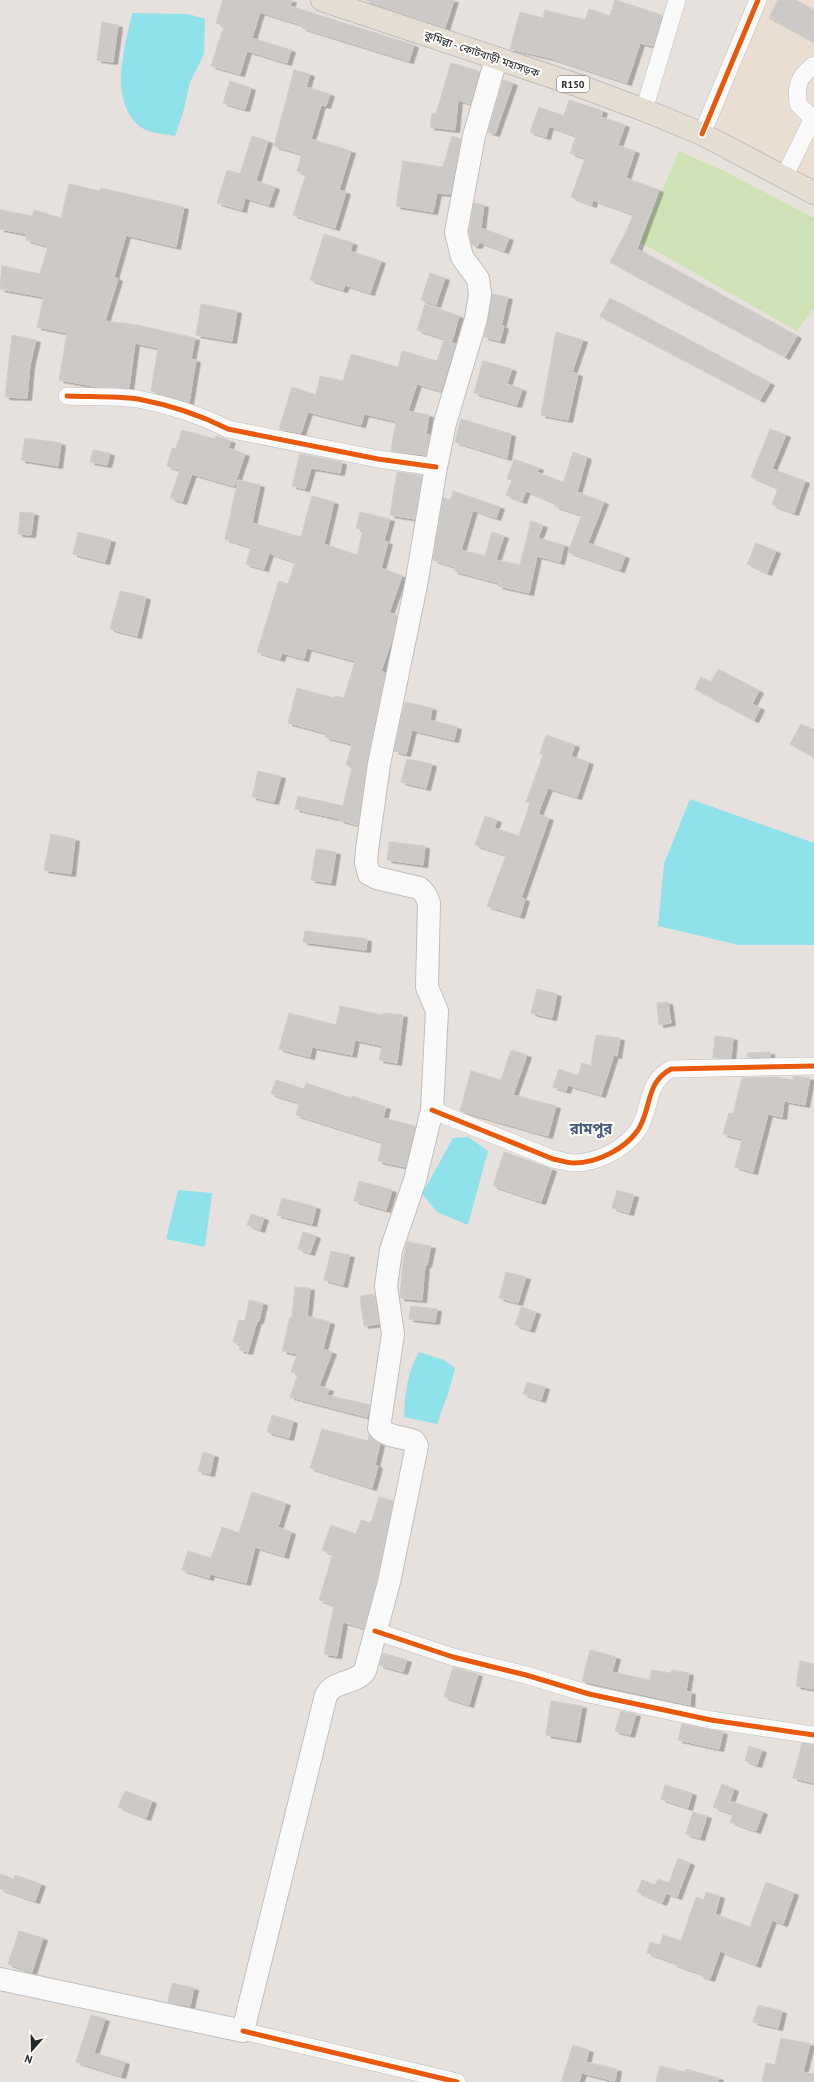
<svg xmlns="http://www.w3.org/2000/svg" width="814" height="2082" font-family="'PT Sans','Noto Sans Bengali',sans-serif">
	<style>
		.education { fill: #eaddd1 }
		.green { fill: #cfe2b5 }
		.water { fill: #8fe2e9 }
		.building { fill: #cdc9c7; stroke: #d1cdc9; filter: url(#shadow) }
		.lines { fill: none; stroke-linecap: round; stroke-linejoin: round }
		.street-casing { stroke: #bfbfbf; stroke-width: 18 }
		.secondary-casing { stroke: #bfbfbf; stroke-width: 24 }
		.primary-casing { stroke: #bfbdbc; stroke-width: 24 }
		.street { stroke: #fbfafa; stroke-width: 17 }
		.secondary { stroke: #fbfafa; stroke-width: 22 }
		.primary { stroke: #e5ddd2; stroke-width: 22 }
		.cycleway-casing { stroke: #fff; stroke-width: 8 }
		.cycleway { stroke: #e8590c; stroke-width: 5 }
		.labels { text-anchor: middle; dominant-baseline: central; stroke-width: 4; stroke-linejoin: round; paint-order: stroke }
		.shield { fill: #fff; stroke: #686868; stroke-width: 1 }
		.shield-label { font-size: 10px; font-weight: bold; fill: #272727 }
		.street-label { font-size: 11px; fill: #272727; stroke: #fff }
		.district-label { font-size: 15px; font-weight: bold; fill: #485978; stroke: #fff }
	</style>
	<defs>
		<filter id="shadow"><feDropShadow dx="4.5" dy="2.5" stdDeviation="0" flood-color="#0004"/></filter>
	</defs>
	<rect width="100%" height="100%" fill="#e6e1dd"/>
	<!-- education -->
	<path class="education" d="M766,0H814V187L708,128Z"/>
	<!-- green -->
	<path class="green" d="M679,151L724,171L814,218V308L797,331L640,242Z"/>
	<!-- water -->
	<path class="water" d="M132,13L188,14L205,19L204,54L190,82L183,113L175,136C165,134 150,133 142,128C107,103 125,47 132,13Z
		M690,799L814,843V945H739L658,926L664,864Z
		M468,1137L488,1151L468,1225L437,1212L422,1194L453,1138Z
		M178,1190L212,1193L205,1247L166,1239Z
		M419,1352L444,1360L455,1368L449,1391L437,1424L404,1417C405,1393 407,1373 419,1352Z"/>
	<!-- building -->
	<path class="building" d="M223,0H292L290,6L414,45L409,61L302,28V25L260,12L252,38L291,50L287,63L247,51L240,74L211,66L224,26L216,23Z
		M365,0H454L445,28Z
		M615,0L662,15L653,46L640,43L627,83L550,58L510,49L520,12L543,18L545,10L585,20L589,9L610,16Z
		M778,0H795L814,10V42L769,18Z
		M102,22L118,25L113,62L97,60Z
		M451,63L479,71L470,104L458,100L455,130L430,127L432,113L436,114Z
		M294,70L310,74L306,87L330,94L326,106L321,105L311,139L351,151L339,190L346,192L335,228L293,215L306,174L297,171L302,154L274,146Z
		M503,80L513,83L495,134L488,132Z
		M230,81L251,88L245,109L223,103Z
		M569,100L603,111L601,117L625,125L618,145L635,151L626,178L659,190L637,249L797,336L785,357L610,262L627,230L633,214L593,200L592,205L571,197L585,158L570,153L576,136L549,126L546,137L530,132L539,107L564,116Z
		M252,136L268,141L256,181L275,187L269,205L245,198L242,210L217,203L227,170L240,174Z
		M452,136L461,139L450,194L437,193L433,212L396,206L403,161L443,167Z
		M69,184L100,191L101,188L184,207L176,247L126,235L114,277L118,279L105,321L137,325L195,338L191,359L196,360L189,402L151,391L158,348L135,343L129,388L99,387L59,380L67,333L37,327L44,297L0,289L2,266L40,274L48,246L26,240L27,234L0,229V210L32,216L34,210L61,218Z
		M474,203L484,205L481,228L509,238L504,251L479,242L478,246L472,245L469,232Z
		M324,234L353,243L350,251L381,261L370,293L345,285L343,290L310,280Z
		M430,273L445,278L436,305L421,300Z
		M492,294L508,297L501,326H504L500,341L484,337Z
		M610,298L770,383L760,400L600,316Z
		M201,304L237,311L232,341L196,335Z
		M425,304L459,316L452,341L417,330Z
		M556,332L583,340L572,372L578,374L568,420L541,415Z
		M12,335L36,340L30,365L27,398L5,397Z
		M444,340L455,344L441,391L417,384L408,411L429,415L426,434L430,435L426,455L391,451L396,421L364,414L361,425L308,412L301,433L279,429L292,387L316,395L320,376L343,381L351,354L398,367L402,351L437,361Z
		M483,361L512,369L507,384L522,389L517,405L474,393Z
		M461,419L511,434L507,458L455,442Z
		M770,429L786,435L772,469L805,481L794,513L772,505L778,488L751,477Z
		M182,430L215,439L216,436L231,441L228,448L245,454L234,486L192,474L182,502L170,498L180,470L167,466L172,448L176,449Z
		M25,438L61,443L58,466L21,460Z
		M93,450L110,453L107,465L90,462Z
		M573,452L587,457L577,492L604,502L588,543L625,556L620,570L568,552L582,515L554,506L555,503L526,491L522,501L506,495L512,480L507,479L514,459L539,468L537,472L562,482L564,481Z
		M300,454L342,462L340,473L311,468L305,489L292,486Z
		M397,472L422,475L415,519L390,515Z
		M238,480L260,485L252,523L301,537L312,496L334,502L324,544L357,555L363,530L356,528L360,512L390,519L384,541L388,542L381,568L402,576L389,613L397,615L391,642L381,671L385,673L367,762L358,825L339,820L340,819L295,809L298,796L343,806L352,767L346,765L352,744L325,737L326,733L288,723L297,688L335,698V696L344,698L355,661L307,648L304,659L282,653L280,659L257,652L279,581L288,584L295,562L269,553L264,569L246,564L251,547L225,539Z
		M453,491L500,507L496,518L473,510L461,550L485,556L492,532L504,536L496,560L520,565L531,521L543,525L538,538L564,545L560,562L537,556L529,593L498,586L499,583L454,571L455,567L433,560L443,498L451,500Z
		M20,512L34,513L31,535L18,534Z
		M78,532L111,540L105,562L73,554Z
		M756,543L776,551L767,573L747,564Z
		M120,591L146,597L137,636L110,629Z
		M718,669L759,691L752,704L760,708L754,720L695,689L701,677L711,682Z
		M405,702L432,708L430,720L457,727L454,740L412,730L406,754L394,751Z
		M801,724L814,730V757L790,744Z
		M546,735L575,745L571,756L589,762L577,797L548,788L538,814L549,818L521,898L525,899L520,916L487,906L506,855L475,845L485,816L497,820L494,828L519,836L530,803L526,802L543,755L540,754Z
		M407,759L432,764L426,788L401,782Z
		M258,771L281,776L274,802L252,797Z
		M51,834L75,839L71,874L44,870Z
		M389,842L425,846L423,865L387,860Z
		M316,849L336,852L331,883L311,880Z
		M305,931L367,939L366,950L303,942Z
		M537,989L557,994L552,1018L531,1013Z
		M668,1002L671,1023L659,1025L657,1003Z
		M340,1006L383,1015L384,1013L403,1015L397,1063L379,1060L382,1046L379,1045L355,1040L352,1055L312,1047L310,1057L279,1049L289,1013L336,1025Z
		M596,1035L620,1038L617,1056L614,1055L601,1095L568,1085L566,1091L553,1087L559,1069L578,1076L582,1063L591,1066Z
		M715,1036L733,1038L731,1058H713Z
		M511,1050L527,1055L513,1095L556,1106L548,1136L460,1111L471,1071L501,1080Z
		M770,1052V1057H747L748,1053Z
		M793,1076L810,1078L805,1105L784,1101L782,1117L768,1114L753,1172L735,1167L742,1139L723,1134L729,1113L733,1114L742,1078L776,1077L793,1080Z
		M276,1080L304,1089L306,1083L351,1098L352,1096L386,1107L383,1118L415,1126L405,1167L378,1161L382,1142L296,1115L300,1103L271,1094Z
		M504,1152L552,1169L541,1202L493,1186Z
		M359,1181L392,1190L386,1210L354,1201Z
		M617,1190L634,1195L629,1213L612,1208Z
		M282,1198L316,1207L312,1224L277,1215Z
		M251,1214L264,1218L260,1230L247,1225Z
		M303,1232L316,1236L310,1253L298,1249Z
		M407,1242L431,1246L427,1265H425L422,1300L400,1298L403,1261Z
		M331,1251L350,1255L343,1285L324,1280Z
		M506,1272L526,1277L518,1303L499,1298Z
		M295,1287L310,1288L307,1316L330,1322L323,1349L332,1352L319,1386L329,1389L327,1395L370,1405L367,1417L290,1397L298,1374L291,1372L297,1354L282,1351L290,1317H292Z
		M374,1294L379,1324L364,1326L360,1296Z
		M249,1300L263,1303L259,1321H257L248,1352L239,1350L240,1344L233,1342L239,1320L245,1321Z
		M411,1306L437,1309L435,1322L409,1319Z
		M521,1307L536,1312L530,1330L515,1325Z
		M527,1382L545,1387L541,1400L523,1394Z
		M272,1415L293,1421L289,1438L267,1432Z
		M322,1429L368,1441L369,1435L380,1444L375,1465L378,1466L372,1488L310,1468Z
		M203,1452L214,1455L210,1474L198,1471Z
		M252,1492L286,1503L278,1527L291,1532L284,1556L255,1547L246,1583L210,1574L209,1578L182,1570L188,1551L211,1558L222,1527L239,1533Z
		M379,1497L393,1501L377,1579L364,1628L343,1622L337,1656L324,1654L334,1605L319,1600L333,1554L322,1550L331,1525L356,1534L361,1520L371,1523Z
		M590,1650L616,1657L612,1672L650,1680L652,1670L671,1673L672,1670L689,1673L686,1691L691,1692L690,1705L582,1681Z
		M383,1653L407,1660L403,1672L379,1665Z
		M800,1661L814,1664L813,1689L796,1686Z
		M453,1667L478,1674L469,1705L444,1697Z
		M551,1701L582,1706L576,1740L546,1735Z
		M621,1711L636,1714L630,1735L615,1731Z
		M682,1724L723,1732L719,1749L678,1740Z
		M802,1743L814,1745V1783L793,1778Z
		M749,1746L762,1750L757,1765L745,1761Z
		M722,1784L734,1789L730,1801L763,1812L756,1831L730,1822L733,1814L713,1807Z
		M665,1785L692,1793L688,1808L661,1799Z
		M125,1791L152,1801L146,1818L118,1807Z
		M693,1812L707,1816L700,1838L686,1834Z
		M678,1858L690,1863L677,1897L666,1893L662,1903L637,1892L642,1880L655,1885L658,1879L669,1883Z
		M0,1874L14,1879L15,1875L41,1884L35,1901L0,1889Z
		M766,1882L794,1893L783,1924L772,1920L756,1965L720,1951L710,1979L699,1975V1973L673,1964V1962L647,1953L650,1942L660,1945L663,1935L681,1941L696,1897L704,1900L706,1892L720,1896L715,1914L750,1927Z
		M19,1931L43,1938L32,1972L8,1964Z
		M172,1983L194,1988L190,2006L168,2002Z
		M758,2005L782,2011L778,2028L753,2022Z
		M91,2015L105,2019L94,2053L125,2062L121,2076L76,2062Z
		M781,2038L810,2044L803,2072L814,2074V2082H762L766,2063L775,2065Z
		M573,2045L589,2050L586,2062L617,2069L615,2081L582,2073L579,2082H561Z
		M660,2066L685,2072L686,2069L719,2078L718,2082H656Z"/>
	<g class="lines">
		<defs>
			<path id="street" d="M814,65C798,77 796,84 798,104L814,120
				M644,110L677,0
				M702,134L758,0
				M784,177L812,120
				M67,396C90,397 115,396 138,399C170,405 200,415 228,429L378,459L436,467
				M432,1110L553,1159C560,1160 567,1163 574,1163C597,1163 625,1149 638,1130C652,1108 645,1083 671,1069L814,1066
				M375,1631L453,1657L526,1675L589,1694L711,1720L814,1735
				M243,2031L457,2082"/>
			<path id="secondary" d="M0,1979L243,2031L326,1695C336,1679 354,1685 365,1671L389,1582L417,1446L414,1441C401,1436 388,1438 379,1428L393,1334L386,1286L391,1250L415,1180L432,1110L437,1011L427,987L429,903C427,897 425,892 419,888L377,878L369,874L366,863L367,850L379,764L416,585L436,467L445,423L476,319L480,294L478,279L462,257L456,232L474,136L496,59"/>
			<path id="primary" d="M322,0L577,85L644,110L702,134L814,193"/>
		</defs>
		<!-- street casing -->
		<use href="#street" class="street-casing"/>
		<!-- secondary casing -->
		<use href="#secondary" class="secondary-casing"/>
		<!-- primary casing -->
		<use href="#primary" class="primary-casing"/>
		<!-- street -->
		<use href="#street" class="street"/>
		<!-- secondary -->
		<use href="#secondary" class="secondary"/>
		<!-- primary -->
		<use href="#primary" class="primary"/>
		<defs>
			<path id="cycleway" d="M702,134L758,0
				M67,396C90,397 115,396 138,399C170,405 200,415 228,429L378,459L436,467
				M432,1110L553,1159C560,1160 567,1163 574,1163C597,1163 625,1149 638,1130C652,1108 645,1083 671,1069L814,1066
				M375,1631L453,1657L526,1675L589,1694L711,1720L814,1735
				M243,2031L457,2082"/>
		</defs>
		<!-- cycleway casing -->
		<use href="#cycleway" class="cycleway-casing"/>
		<!-- cycleway -->
		<use href="#cycleway" class="cycleway"/>
	</g>
	<g class="labels">
		<!-- shield labels -->
		<rect class="shield" x="557" y="76" width="32" height="16" rx="3"/>
		<g class="shield-label">
			<text x="573" y="84">R150</text>
		</g>
		<!-- street labels -->
		<g class="street-label">
			<text transform="translate(482 54) rotate(19)">কুমিল্লা - কোটবাড়ী মহাসড়ক</text>
		</g>
		<!-- district labels -->
		<g class="district-label">
			<text x="591" y="1128">রামপুর</text>
		</g>
	</g>
	<!-- north arrow -->
	<g transform="translate(32 2050) rotate(200)" stroke="#ffffff" stroke-width="3" paint-order="stroke">
	<path d="M0-3L7 15L0 10L-7 15Z" fill="#272727"/>
	<text y="-6" font-size="11" font-weight="bold" text-anchor="middle" fill="#272727">N</text>
	</g>
</svg>
